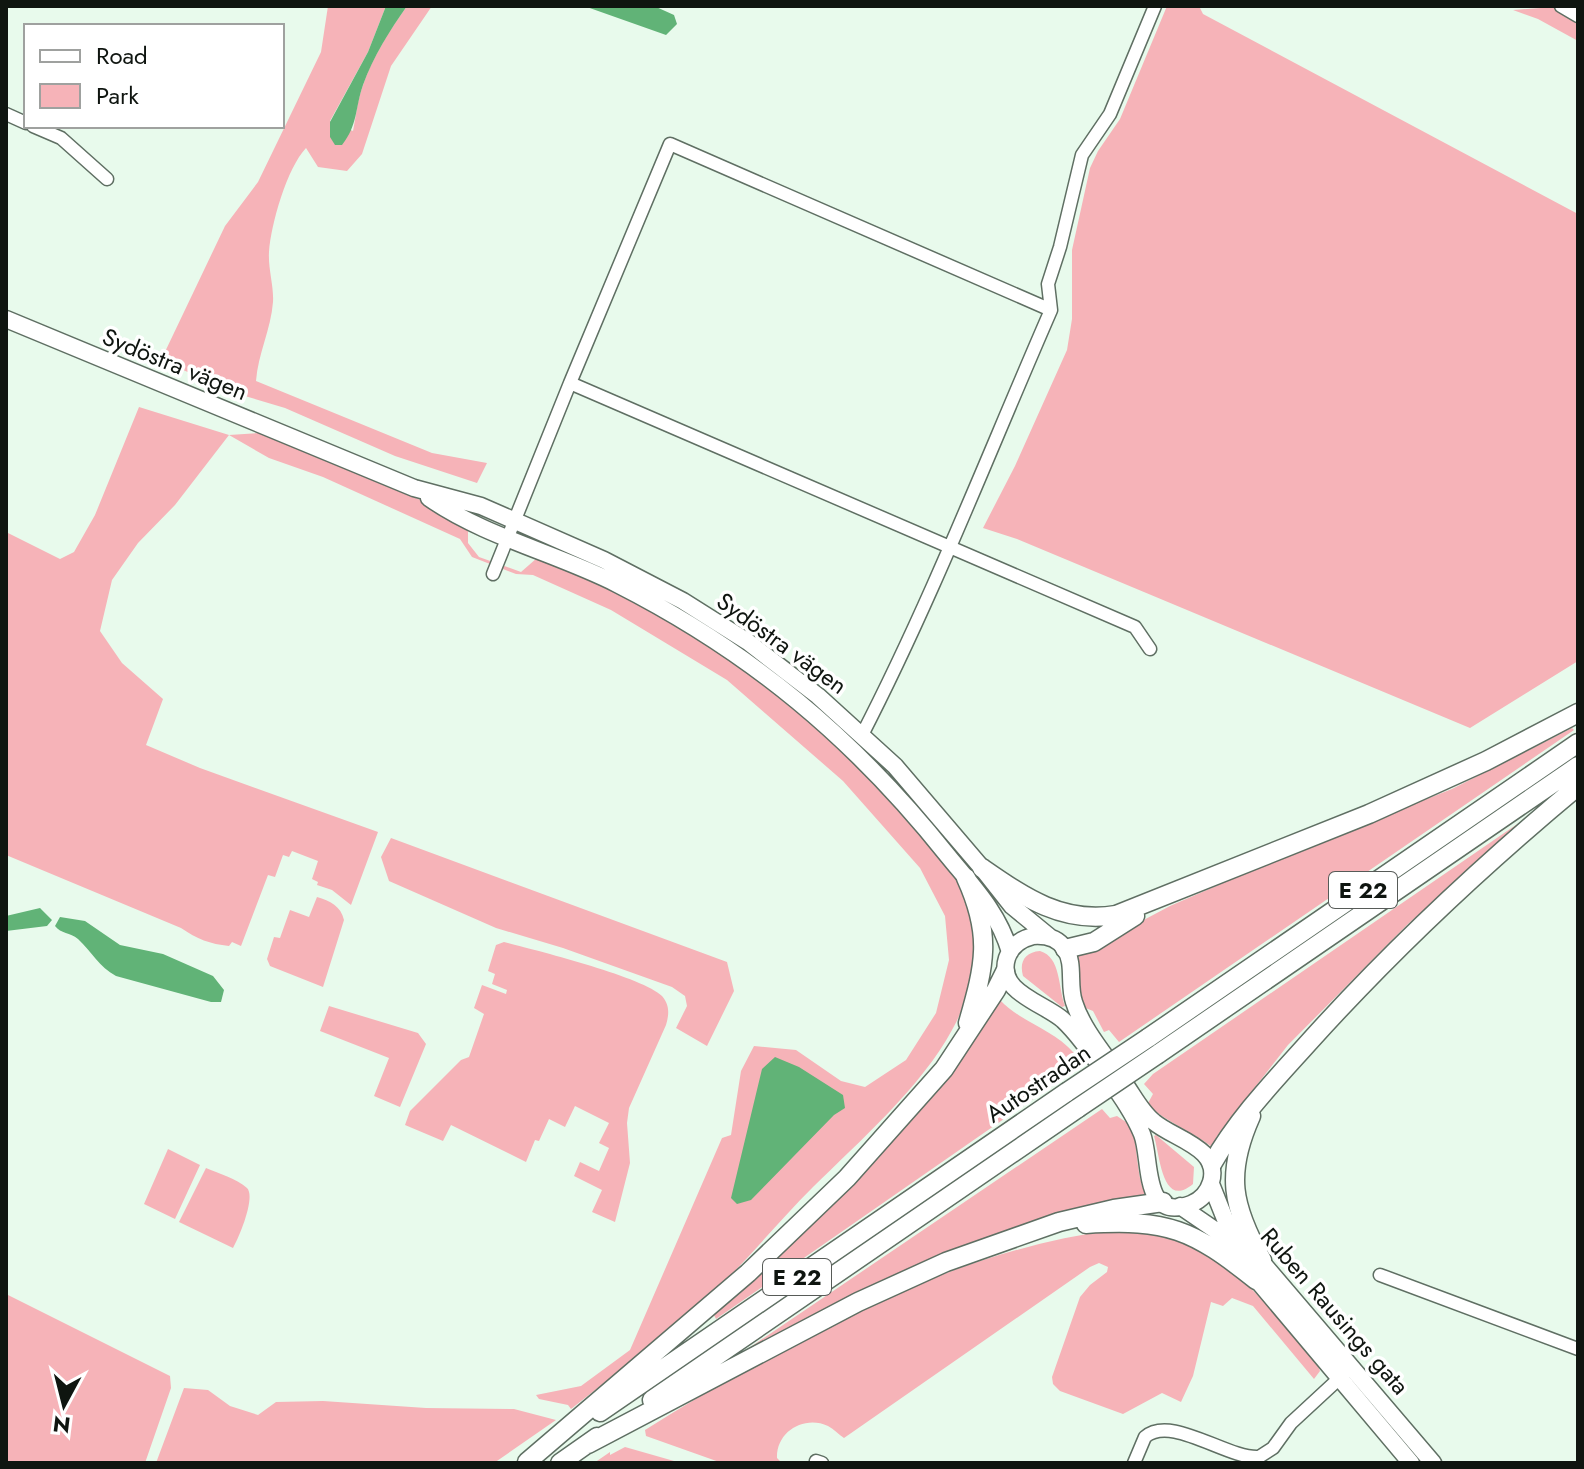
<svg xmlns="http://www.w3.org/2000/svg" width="1584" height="1469" font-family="Jost,sans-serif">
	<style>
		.green { fill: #f6b3b8 }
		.water { fill: #61b377 }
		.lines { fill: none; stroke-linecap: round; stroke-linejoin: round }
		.minor-casing { stroke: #5f6f63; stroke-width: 15 }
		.major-casing { stroke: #5f6f63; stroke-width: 19 }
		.highway-casing { stroke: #5f6f63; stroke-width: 21 }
		.minor { stroke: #fff; stroke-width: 12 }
		.major { stroke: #fff; stroke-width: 16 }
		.highway { stroke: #fff; stroke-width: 18 }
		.highway-bridge-casing { stroke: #5f6f63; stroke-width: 21; stroke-linecap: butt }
		.highway-bridge { stroke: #fff; stroke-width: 18 }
		.labels { text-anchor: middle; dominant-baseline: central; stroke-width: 7; stroke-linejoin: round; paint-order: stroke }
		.shield { fill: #fff; stroke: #575b58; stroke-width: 2 }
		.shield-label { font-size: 22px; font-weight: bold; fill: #0f1510 }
		.street-label { font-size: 24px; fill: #0f1510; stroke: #fff }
	</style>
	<rect width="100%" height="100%" fill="#e8faec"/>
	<!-- green -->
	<path class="green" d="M328,6H386L368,52L330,121L353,131C356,117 357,102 362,88C371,59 390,30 407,6H432L391,66L362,154L347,171L318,167L306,148C287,168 271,224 269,252C268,269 274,286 273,302C271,329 258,354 256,381L432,453L487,463L477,483L395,456L285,408L245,396L183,370L147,350L163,356L225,226L258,182L321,52Z
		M1167,6H1199L1203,14L1578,214V661L1470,728L1017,539L983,528L1015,466L1067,350L1072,319V250L1090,168L1098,151L1120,119Z
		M1554,7L1578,21V41L1538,19L1513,10Z
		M139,407L229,435L259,433L423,501L468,523V543L479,557L521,572L537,558C561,565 583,577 606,587C693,629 774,684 844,752C880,787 964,868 974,916C982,952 970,998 952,1030C922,1086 859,1142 813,1187C775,1225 741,1268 702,1303C660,1341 615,1374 571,1409L568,1405L539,1399L536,1395L581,1386L630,1350L722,1138L731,1135L741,1071L754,1046L796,1050L841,1081L865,1087L906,1060L936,1013L949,960L945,916L920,868L843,781L727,680L611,610L533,575L516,574L472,557L460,539L323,477L269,458L229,435L175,505L138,543L112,580L100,631L122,663L163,699L146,745L200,768L378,832L351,905L332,890L317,885L318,882L312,879L318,861L292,851L289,857L283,855L275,877L268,875L241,946L232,942L229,946C210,944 197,939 181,928L6,855V532L60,559L74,552L95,515Z
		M1572,728L1574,730L1119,1042L1109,1030L1104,1032L1093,1011L1083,1007L1078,992L1076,956L1170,906L1320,841L1452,789Z
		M1529,816L1408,924L1288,1045L1217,1136L1212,1147C1191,1131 1167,1122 1147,1105L1153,1094L1144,1084L1153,1074Z
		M391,838L727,962L734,991L707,1046L676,1028L687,1006L685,996L672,987L563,948L496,928L389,881L381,857Z
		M317,897C330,901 341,906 344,920L323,987L270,966L267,959L274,937L280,938L290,910L309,917Z
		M504,942C535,950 643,977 662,996C670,1005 669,1015 666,1025L629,1108L627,1123L630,1163L615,1222L592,1212L602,1190L574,1176L580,1162L599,1171L609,1148L599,1143L609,1123L575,1106L565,1127L549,1119L539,1141L535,1140L526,1162L451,1125L443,1141L405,1125L410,1111L461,1060L469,1057L484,1014L474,1008L482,985L506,994L507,990L492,984L495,974L488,971L496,945Z
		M1040,951C1061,957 1058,987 1065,1006L1062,1007L1023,976C1019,962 1025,952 1040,951Z
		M1000,1000C1022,1023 1053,1029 1074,1053L1068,1057L1076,1069L716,1319L714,1315L831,1205L959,1059Z
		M329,1006L418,1033L426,1044L400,1107L374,1096L389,1058L320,1031Z
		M1102,1109L1110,1118L1117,1116L1132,1126C1138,1149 1136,1173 1145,1194L1089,1207L899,1274L804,1320L748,1352L746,1350Z
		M1156,1135L1194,1167L1193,1184C1162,1210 1160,1155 1154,1136Z
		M168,1149L200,1165L175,1219L144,1204Z
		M206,1168C218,1173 237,1179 247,1188C256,1197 239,1238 233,1248L179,1222Z
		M1113,1230C1133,1232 1156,1230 1175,1237C1233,1257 1281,1320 1318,1366L1320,1371L1314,1379L1253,1306L1232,1298L1223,1306L1211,1302L1193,1376L1181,1402L1162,1393L1123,1414L1060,1391L1053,1384L1052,1377L1080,1297L1090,1285L1107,1272L1108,1267L1099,1263L1090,1267L844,1438C839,1435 834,1429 828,1426C804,1415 776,1432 777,1458L782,1463H722L646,1436L645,1430C786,1342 946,1252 1113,1230Z
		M6,1294L170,1376L171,1388L145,1463H6Z
		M184,1388L208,1390L230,1406L258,1415L276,1402L323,1401L426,1408L514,1409L556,1420L494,1463H156Z
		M625,1447L681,1463H594L610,1452V1455Z"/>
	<!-- water -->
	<path class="water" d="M386,6H407C390,30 373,57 363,85C355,108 358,125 342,145H335L330,137V122L368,52Z
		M584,6H654L674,15L677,24L666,35Z
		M40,908L52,920L47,926L6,931V916Z
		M60,917L85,921L120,945L163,954L213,976L224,990L221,1002H211L116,976C99,967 92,952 78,939C70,932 61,934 55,926Z
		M775,1057L799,1067L843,1095L845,1108L834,1115L751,1200L737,1204L731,1198L762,1069Z"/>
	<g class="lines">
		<defs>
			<path id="minor" d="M1561,6L1578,16
				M6,114L26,123
				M33,126L61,138L107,179
				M1051,310L1048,284L1060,247L1082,155L1110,114L1155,6
				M493,574L570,383
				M862,735C933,597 989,452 1051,310L670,144L570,383L1135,627L1150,649
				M1380,1275L1578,1349
				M816,1461L822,1463
				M1134,1463L1145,1437C1171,1414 1227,1459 1259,1457L1273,1448L1291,1423L1344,1374"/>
			<path id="major" d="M6,319L414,488L481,506L604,560L683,601L748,642L818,696L895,766L982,868L1012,906L1051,938
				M429,498C485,537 556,553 617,584C751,652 854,738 948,856C974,888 998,912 1010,952
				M1033,936C1046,935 1058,938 1065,949C1075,963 1068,985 1074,1002C1083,1031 1108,1058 1125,1084C1134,1097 1142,1113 1154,1122C1174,1139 1221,1148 1211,1182C1208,1192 1201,1200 1191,1204C1141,1223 1152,1159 1142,1134C1133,1112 1118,1092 1104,1072C1092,1054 1079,1035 1063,1020C1044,1003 996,992 1007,958C1011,946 1021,939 1033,936Z
				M1211,1184L1225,1219L1433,1463
				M1180,1206L1215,1230L1411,1463"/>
			<path id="highway" d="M982,868C1024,897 1062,924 1116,915L1369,814L1486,761L1578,713
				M966,878C992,935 985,964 968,1023
				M1065,949L1094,942L1135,916
				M1148,1038L1578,743
				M1158,1054L1578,766
				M1251,1116C1225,1174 1232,1206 1262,1260
				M1212,1164C1238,1118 1275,1080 1310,1041C1393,949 1483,865 1578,786
				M1086,1224C1168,1219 1192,1229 1256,1280
				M652,1400L1078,1108
				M600,1412L1067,1092
				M588,1444L858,1302L946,1262L1059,1222L1114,1209L1163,1202
				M527,1462L748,1273L847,1178L944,1069L996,990L1005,972
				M560,1463L597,1437"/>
		</defs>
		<!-- minor casing -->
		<use href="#minor" class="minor-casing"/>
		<!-- major casing -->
		<use href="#major" class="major-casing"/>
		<!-- highway casing -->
		<use href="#highway" class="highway-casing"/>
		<!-- minor -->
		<use href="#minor" class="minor"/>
		<!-- major -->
		<use href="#major" class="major"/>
		<!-- highway -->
		<use href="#highway" class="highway"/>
		<defs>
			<path id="highway-bridge" d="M1067,1092L1148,1038
				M1078,1108L1158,1054"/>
		</defs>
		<!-- highway-bridge casing -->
		<use href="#highway-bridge" class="highway-bridge-casing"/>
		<!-- highway-bridge -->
		<use href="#highway-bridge" class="highway-bridge"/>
	</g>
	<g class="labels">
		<!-- shield labels -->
		<g class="shield">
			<rect x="1329" y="872" width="68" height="36" rx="6"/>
			<rect x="763" y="1259" width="68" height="36" rx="6"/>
		</g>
		<g class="shield-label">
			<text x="1363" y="890">E 22</text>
			<text x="797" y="1277">E 22</text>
		</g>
		<!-- street labels -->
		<g class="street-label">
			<text transform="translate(175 364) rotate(22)">Sydöstra vägen</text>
			<text transform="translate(782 643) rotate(36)">Sydöstra vägen</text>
			<text transform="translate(1038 1083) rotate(-34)">Autostradan</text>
			<text transform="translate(1335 1311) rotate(49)">Ruben Rausings gata</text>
		</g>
	</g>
	<!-- border -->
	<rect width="1584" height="1469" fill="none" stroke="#0f1510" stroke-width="16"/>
	<!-- legend -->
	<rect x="24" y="24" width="260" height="104" fill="#ffffff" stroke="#9fa19f" stroke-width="2"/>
	<rect x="40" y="50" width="40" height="12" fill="#ffffff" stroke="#9fa19f" stroke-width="2"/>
	<text x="96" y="64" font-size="24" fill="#0f1510">Road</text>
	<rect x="40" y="84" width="40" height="24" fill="#f6b3b8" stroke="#9fa19f" stroke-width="2"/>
	<text x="96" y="104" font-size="24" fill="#0f1510">Park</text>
	<!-- north arrow -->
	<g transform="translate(64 1405) rotate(187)" stroke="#ffffff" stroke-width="6" paint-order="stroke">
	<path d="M0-6L14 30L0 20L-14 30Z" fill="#0f1510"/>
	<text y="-12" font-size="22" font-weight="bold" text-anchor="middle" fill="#0f1510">N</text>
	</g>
</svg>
